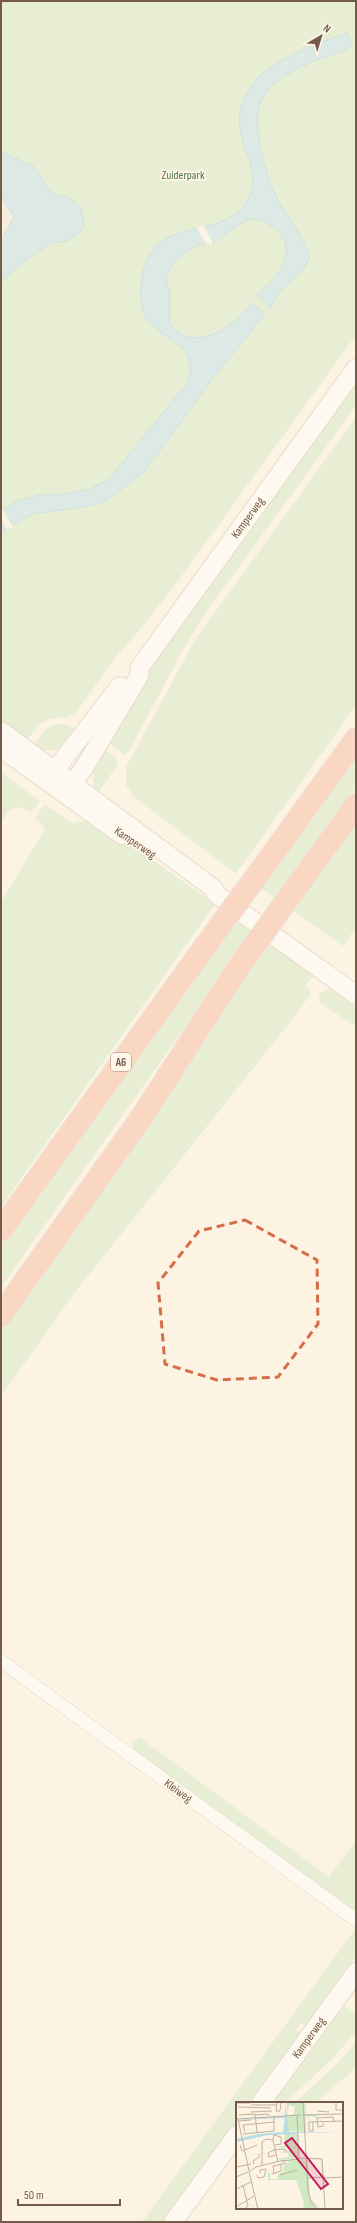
<svg xmlns="http://www.w3.org/2000/svg" width="357" height="2223" font-family="'Sofia Sans Condensed',sans-serif">
	<style>
		.residential { fill: #f3e5d2 }
		.green { fill: #d0e9c2 }
		.water { fill: #b8dde5; stroke: #9eccd7 }
		.pier { fill: #fcf3e3 }
		.lines { fill: none; stroke-linecap: round; stroke-linejoin: round }
		.street-casing { stroke: #cdbbaa; stroke-width: 14 }
		.secondary-casing { stroke: #d2bdaa; stroke-width: 20 }
		.highway-casing { stroke: #dbd4d0; stroke-width: 24 }
		.street { stroke: #fff; stroke-width: 13 }
		.secondary { stroke: #fff; stroke-width: 18 }
		.highway { stroke: #f6b69b; stroke-width: 22 }
		.highway-bridge-casing { stroke: #dbd4d0; stroke-width: 24; stroke-linecap: butt }
		.highway-bridge { stroke: #f6b69b; stroke-width: 22 }
		.marked { fill: none; stroke: #d46e49; stroke-width: 3; stroke-dasharray: 8 5; stroke-linejoin: round }
		.labels { text-anchor: middle; dominant-baseline: central; stroke-width: 3.5; stroke-linejoin: round; paint-order: stroke }
		.shield { fill: #fff7e9; stroke: #9e8979; stroke-width: 1 }
		.shield-label { font-size: 11px; font-weight: bold; fill: #745a49 }
		.park-label { font-size: 12px; fill: #507942; stroke: #fff7e9 }
		.street-label { font-size: 12px; fill: #745a49; stroke: #fff7e9 }
		.inset-road { fill: none; stroke: #c2b1a0; stroke-width: 1 }
		.view { fill: #c2185b; fill-opacity: 0.15; stroke: #c2185b; stroke-width: 2 }
		.inset-edge { fill: none; stroke: #745a49; stroke-width: 2 }
	</style>
	<rect width="100%" height="100%" fill="#fcf3e3"/>
	<!-- residential -->
	<path class="residential" d="M1,197L14,217L1,240Z"/>
	<!-- green -->
	<path class="green" d="M1,1H356V335L175,585L143,626L115,658L77,711C69,721 58,715 47,720C38,725 31,735 24,743L1,726V240L14,217L1,197Z
		M356,379V406L209,608L184,648L129,751L125,755L106,741L146,672Z
		M356,417V705L236,874L133,796L126,785V767L195,640Z
		M56,724H66L79,731C61,749 56,755 31,747L47,728Z
		M356,747V787L276,899L257,885Z
		M103,748L115,757L118,764L97,794C88,777 96,764 103,748Z
		M1,772L40,801L31,812L20,807L9,810L1,822Z
		M45,804L72,823L83,821L90,816L215,904L1,1207V902L45,829L35,818Z
		M356,821V927L343,946L292,910Z
		M234,917L253,931L1,1287V1246Z
		M269,942L313,976L305,985L311,993L298,1012L75,1292L1,1396V1323Z
		M330,988L356,1007V1027L319,1002V996L322,992Z
		M139,1737L329,1877L356,1840V1912L134,1753L132,1739L135,1742Z
		M355,1929L356,1956L313,2018L311,2017L304,2026L301,2023L296,2030L302,2033L251,2103H237V2123L165,2222H142Z
		M345,2006L356,2014V2032L330,2061L285,2103H271L338,2011L340,2012Z
		M356,2042V2068L315,2103H294L337,2064Z"/>
	<!-- water -->
	<path class="water" d="M346,33L351,41L350,47C344,53 336,53 328,56C312,61 293,70 279,80C272,85 265,92 261,101C251,125 265,173 276,196C286,216 304,235 310,257L303,270L282,290L270,308L257,295C275,279 302,252 275,229C269,224 261,218 253,219C239,220 225,236 214,243C193,241 172,259 166,279L170,293L169,323C173,327 177,331 181,334C207,347 237,322 252,303L265,314L213,378L145,471L106,501L88,506L34,514L12,525L1,534V511L18,501L39,495L67,494L89,489L109,479L188,382C200,344 163,341 147,320C141,311 140,295 141,285C148,210 213,245 244,205C264,180 245,158 241,133C229,71 302,50 346,33Z
		M1,152L32,165L52,193L72,199L81,208L84,226L77,235L67,241L52,243L28,258L1,282V240L14,217L1,197Z"/>
	<!-- pier -->
	<path class="pier" d="M203,225L213,243L211,245L206,244L197,228Z
		M2,508L13,527L7,530L1,520Z"/>
	<g class="lines">
		<defs>
			<path id="street" d="M1,1661L356,1920"/>
			<path id="secondary" d="M1,731L213,888L216,894L356,995
				M1,748L122,835
				M55,782V770L120,686
				M55,787L73,783L84,768L139,676L140,667L356,368
				M261,2103L356,1972
				M173,2222L237,2135"/>
			<path id="highway" d="M261,870L356,739
				M293,892L356,805
				M1,1230L206,945
				M1,1315L141,1118L238,968"/>
		</defs>
		<!-- street casing -->
		<use href="#street" class="street-casing"/>
		<!-- secondary casing -->
		<use href="#secondary" class="secondary-casing"/>
		<!-- highway casing -->
		<use href="#highway" class="highway-casing"/>
		<!-- street -->
		<use href="#street" class="street"/>
		<!-- secondary -->
		<use href="#secondary" class="secondary"/>
		<!-- highway -->
		<use href="#highway" class="highway"/>
		<defs>
			<path id="highway-bridge" d="M206,945L261,870
				M238,968L293,892"/>
		</defs>
		<!-- highway-bridge casing -->
		<use href="#highway-bridge" class="highway-bridge-casing"/>
		<!-- highway-bridge -->
		<use href="#highway-bridge" class="highway-bridge"/>
	</g>
	<!-- marked area -->
	<path d="M0 0H357V2223H0ZM245,1220L317,1260L318,1324L278,1377L217,1380L165,1364L158,1283L199,1231Z" fill="#fcf3e3" fill-opacity=".55" fill-rule="evenodd"/>
	<path class="marked" d="M245,1220L317,1260L318,1324L278,1377L217,1380L165,1364L158,1283L199,1231Z"/>
	<g class="labels">
		<!-- shield labels -->
		<rect class="shield" x="111" y="1053" width="20" height="18" rx="3"/>
		<g class="shield-label">
			<text x="121" y="1062">A6</text>
		</g>
		<!-- park labels -->
		<g class="park-label">
			<text x="183" y="175">Zuiderpark</text>
		</g>
		<!-- street labels -->
		<g class="street-label">
			<text transform="translate(248 518) rotate(-54)">Kamperweg</text>
			<text transform="translate(135 843) rotate(34)">Kamperweg</text>
			<text transform="translate(178 1791) rotate(36)">Kleiweg</text>
			<text transform="translate(309 2038) rotate(-54)">Kamperweg</text>
		</g>
	</g>
	<!-- overview -->
	<g transform="translate(236 2102)">
		<rect width="107" height="107" fill="#fcf3e3"/>
		<path d="M51,0H69L70,12H80L81,15L83,13L82,16L73,14V20L72,14H70V30L52,29L51,14L58,12L59,5L53,3L51,12L54,13H51ZM62,31V56L43,58L42,55L43,57L52,55L53,51H47V48L53,49V46L39,45L48,44L49,32ZM85,56L86,58L87,70L89,75H80H86L85,57H72L74,96L84,107L75,101L81,107H74L72,99L74,107H67L68,100L60,78H32V70L35,72L34,77H42V72L47,70L48,64L53,61L52,58L45,62L47,58L68,57L69,69V57Z" fill="#d0e9c2"/>
		<path d="M49,0L53,30H107L59,31L58,36V32L32,33L0,40V37L22,32L47,30L49,16L0,18L49,14Z" fill="#b8dde5"/>
		<path class="inset-road" d="M41,0L40,9H44L45,0M67,0L72,89L75,100L81,107M100,0V8H107M0,1H14M15,3H41M2,5L35,6M81,9L93,10M15,10L36,9M3,13L19,12L21,30M19,13L32,12L33,14M67,13L107,12M38,14V29M61,14L63,57M0,17L65,13M2,17L13,69M2,19L15,18M77,20V29H73V20L107,19M87,21V24L82,25L81,16L97,15L98,20M9,30L7,23L38,20M7,32L38,29M37,38L38,33L45,35M4,43L6,49L21,43M39,43L45,42V35M38,48L32,51L33,55L40,53M38,48L48,47L51,49M63,56L86,57L89,107M46,59L63,57M18,62L17,59L23,55V52M26,63V40L30,37L37,38L42,60M0,65L15,62M13,70L22,107M13,70L20,65L48,58M38,71L37,64L51,61M36,72L45,69V63M21,73L22,76L28,75L30,67L24,68V71M44,73L61,68M0,75L12,70M72,76L88,75M88,76L107,75M7,83L12,104L8,107M0,87L15,80M0,105L18,94"/>
		<path class="view" d="M56,36L92,82L85,87L49,41Z"/>
		<rect width="107" height="107" class="inset-edge"/>
	</g>
	<!-- border -->
	<rect width="357" height="2223" fill="none" stroke="#745a49" stroke-width="4"/>
	<!-- north arrow -->
	<g transform="translate(321 36) rotate(38)" stroke="#fff7e9" stroke-width="3" paint-order="stroke">
	<path d="M0-3L7 15L0 10L-7 15Z" fill="#745a49"/>
	<text y="-6" font-size="11" font-weight="bold" text-anchor="middle" fill="#745a49">N</text>
	</g>
	<!-- scale -->
	<path d="M18 2199v6h102v-6" fill="none" stroke="#745a49" stroke-width="2"/>
	<text x="24" y="2199" font-size="12" fill="#745a49" stroke="#fff7e9" stroke-width="3" paint-order="stroke">50 m</text>
</svg>
